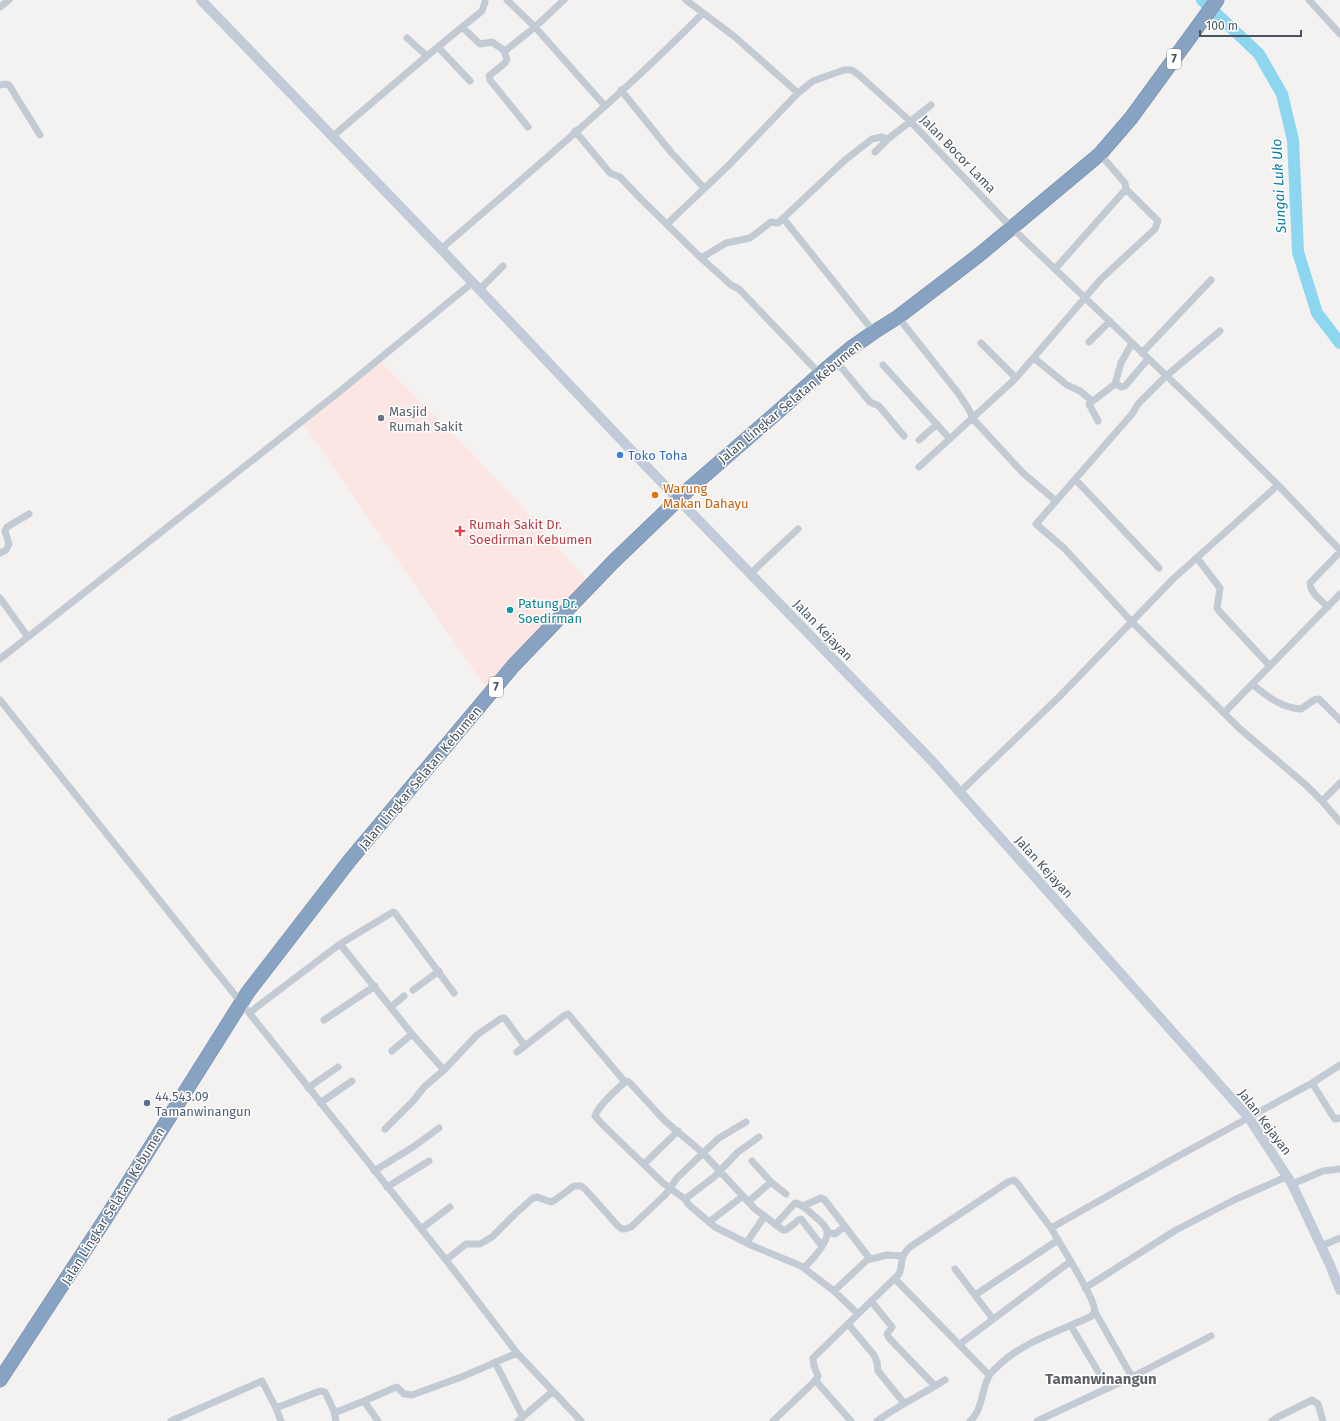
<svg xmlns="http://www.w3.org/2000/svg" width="1340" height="1421" font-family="'Fira Sans',sans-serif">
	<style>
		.medical { fill: #fce6e3 }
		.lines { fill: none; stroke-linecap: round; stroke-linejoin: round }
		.river { stroke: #8cd7ef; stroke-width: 12 }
		.highway-casing { stroke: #738dad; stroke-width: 15 }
		.street { stroke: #c2cbd3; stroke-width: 7 }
		.secondary { stroke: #c2ccd8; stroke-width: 10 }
		.highway { stroke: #88a2c1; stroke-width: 14 }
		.worship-dot { fill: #6b7280; stroke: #fff; stroke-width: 1.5 }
		.shop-dot { fill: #3f7fe0; stroke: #fff; stroke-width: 1.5 }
		.food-dot { fill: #e8710a; stroke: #fff; stroke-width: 1.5 }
		.health-dot { fill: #e0444e; stroke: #fff; stroke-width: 1.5 }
		.culture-dot { fill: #0f9aa8; stroke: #fff; stroke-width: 1.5 }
		.service-dot { fill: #5c6f8a; stroke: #fff; stroke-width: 1.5 }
		.labels { text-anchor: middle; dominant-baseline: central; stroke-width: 3; stroke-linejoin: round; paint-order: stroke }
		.shield { fill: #fff; stroke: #7f8790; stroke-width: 1 }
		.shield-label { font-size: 12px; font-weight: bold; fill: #485460 }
		.street-label { font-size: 13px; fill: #485460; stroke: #fff }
		.worship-label { font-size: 13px; fill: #5b616d; stroke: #fff; text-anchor: start }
		.shop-label { font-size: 13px; fill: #366cbe; stroke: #fff; text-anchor: start }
		.food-label { font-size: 13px; fill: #c56008; stroke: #fff; text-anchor: start }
		.health-label { font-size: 13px; fill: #be3a42; stroke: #fff; text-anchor: start }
		.culture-label { font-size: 13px; fill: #0d838f; stroke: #fff; text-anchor: start }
		.service-label { font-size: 13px; fill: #4e5e75; stroke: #fff; text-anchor: start }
		.water-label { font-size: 14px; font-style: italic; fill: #097ea4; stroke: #fff }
		.quarter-label { font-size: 15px; font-weight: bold; fill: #5e6167; stroke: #fff }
	</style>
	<rect width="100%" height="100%" fill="#f4f2f1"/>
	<!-- medical -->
	<path class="medical" d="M381,362L472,453L535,521L589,583L488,691L302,422Z"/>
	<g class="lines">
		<!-- river -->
		<path class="river" d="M1202,0L1259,54L1282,94L1293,140L1298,252L1317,313L1340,343"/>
		<defs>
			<path id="highway" d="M0,1380L104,1221L248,992L350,860L514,665L613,562L689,489L781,409L820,374L851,348L874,332L898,317L979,255L1100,154L1131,118L1217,0"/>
		</defs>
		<!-- highway casing -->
		<use href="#highway" class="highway-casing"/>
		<!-- street -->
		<path class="street" d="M507,0L535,27L605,106
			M686,0L735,37L798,93L813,81L844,70H852L860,76L910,121L1011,227L1197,405L1278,485L1340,550
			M1309,0L1340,34
			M485,2L482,11L462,27L480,44L492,42L505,51
			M0,7L9,0
			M407,38L427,56
			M438,47L470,81
			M0,85L6,84L9,85L40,135
			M621,90L670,151L704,188
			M528,127L490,80L489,76L505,63L507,59L505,54V51L535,27L564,0
			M575,131L610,173L620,177L640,198L701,258L731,285L739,289L820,374
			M333,136L421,61L462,27
			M875,152L888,139L931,105
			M1100,154L1125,183L1126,189
			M783,218L874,332
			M667,224L728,166L798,93
			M441,249C530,172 620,97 702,14
			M701,258L726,243L750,238L771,222L778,223L845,160L872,139L882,137L888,139
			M479,290L503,266
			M898,317L958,393L968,408L974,420L1023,473L1056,501
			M1220,331L1166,376L1138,404L1132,414L1036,524L1064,548L1132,622L1224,713L1240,729L1306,785L1322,801L1340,822
			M1089,342L1110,321
			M981,343L1016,378
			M1142,353L1211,280
			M1034,358L1067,385L1080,391L1092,401
			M836,361L870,402L879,406L904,436
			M883,365L950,439
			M1115,384L1122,387L1125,386L1148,359
			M1098,421L1089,404L1115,384L1121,363L1132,343
			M919,440L937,424
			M919,467L1016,378L1101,279L1155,229L1158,221L1126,189L1055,269
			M1075,479L1159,568
			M0,553L6,550L9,544L5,531L7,527L29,514
			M1197,558L1220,588L1217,608L1219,611L1270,666
			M750,574L798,529
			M0,598L28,637
			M1328,607C1322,601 1310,593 1310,583L1340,552
			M0,659L339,392L472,283
			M1252,684C1267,696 1281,708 1301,709L1314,700L1319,699L1340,720
			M0,700L446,1260L517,1353L581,1421
			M1224,713L1340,594
			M960,792L1059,697L1173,579L1278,485
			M1322,801L1340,783
			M340,944L412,1034L444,1070
			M413,990L439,971
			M391,1007L404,996
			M249,1013L340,944L393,912L395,913L454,993
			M324,1020L375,986
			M392,1051L412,1034
			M517,1052L565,1015L568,1014L625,1082L627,1081L630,1083L665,1121L703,1153L755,1209L783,1230H786L795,1223
			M625,1082C617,1089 598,1106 595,1116L603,1125L663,1183L685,1199L689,1205L715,1227L753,1246L801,1266L834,1291L858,1314
			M1312,1083L1334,1118L1335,1119L1340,1118
			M308,1088L338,1067
			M320,1103L352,1081
			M385,1129L414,1100L424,1087L444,1070L477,1035L500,1019L504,1018L506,1020L525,1046
			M752,1161L771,1182L786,1194
			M644,1164L678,1131
			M374,1171L413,1147L439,1128
			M1292,1184L1323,1171L1340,1169
			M387,1187L429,1161
			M685,1199L714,1177L738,1152L759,1137
			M748,1202L771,1182
			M803,1206L821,1198L824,1199L870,1259
			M798,1220L801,1219L822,1246
			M709,1222L743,1196
			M775,1225L795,1203C802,1204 808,1210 813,1215C818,1219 826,1225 827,1231C829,1242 811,1261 804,1268
			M421,1229L450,1207
			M827,1232L835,1234L845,1226
			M747,1242L764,1217
			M1321,1246L1340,1238
			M446,1260L466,1244H480L492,1237L516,1213L533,1198L537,1197L551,1202L555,1200L574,1186H581L585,1189L618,1226L622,1229H625L631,1227L666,1194L677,1178L703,1153L719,1138L746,1122
			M955,1269L993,1319
			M895,1279L989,1375
			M1085,1288L1176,1230L1234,1200L1288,1176
			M834,1291L867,1260L887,1255L902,1256
			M975,1295L1058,1240
			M871,1301L892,1327L887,1334L889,1338L935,1386
			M1095,1312L1132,1377
			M848,1324L874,1355L877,1362L878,1371L904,1403
			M1071,1326L1108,1388
			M960,1344L1071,1261
			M495,1362L523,1417
			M815,1380L851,1421
			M364,1401L394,1388L397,1387L404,1394L412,1395L464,1376L517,1353
			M276,1408L281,1421
			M334,1411L336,1421
			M171,1421L262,1381L276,1408L320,1391L325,1392L334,1411H339L364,1401L378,1421
			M518,1421L552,1392
			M773,1421L817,1379L818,1376L814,1366L813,1358L899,1274C904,1263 898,1258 910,1247L1008,1182L1014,1180L1018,1184L1051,1228L1173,1159L1312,1083L1340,1065
			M877,1421C899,1405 923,1394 945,1380
			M970,1421C983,1410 981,1390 989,1376C991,1372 995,1369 997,1367C1022,1342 1059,1331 1090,1317L1095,1312C1094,1301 1088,1293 1083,1283C1073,1264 1062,1247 1051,1228
			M1037,1421L1132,1377L1211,1336
			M1272,1421L1278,1417L1312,1400L1318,1404L1323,1421"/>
		<!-- secondary -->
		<path class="secondary" d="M201,0L441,249L647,467L932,761L1249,1118L1292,1184L1330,1265L1340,1290"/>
		<!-- highway -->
		<use href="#highway" class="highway"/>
	</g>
	<!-- markers -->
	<circle class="worship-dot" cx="381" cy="418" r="4"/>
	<circle class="shop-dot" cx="620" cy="455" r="4"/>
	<circle class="food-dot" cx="655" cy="495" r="4"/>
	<path class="health-dot" d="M458 525h4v4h4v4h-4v4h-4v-4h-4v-4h4z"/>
	<circle class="culture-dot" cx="510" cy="610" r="4"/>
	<circle class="service-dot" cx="147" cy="1103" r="4"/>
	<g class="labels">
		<!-- shield labels -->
		<g class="shield">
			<rect x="1167" y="49" width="14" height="20" rx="3"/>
			<rect x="489" y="677" width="14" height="20" rx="3"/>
		</g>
		<g class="shield-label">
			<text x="1174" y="59">7</text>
			<text x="496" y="687">7</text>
		</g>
		<!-- street labels -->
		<g class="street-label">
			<text transform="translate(958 154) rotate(46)">Jalan Bocor Lama</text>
			<text transform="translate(790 402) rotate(-40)">Jalan Lingkar Selatan Kebumen</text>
			<text transform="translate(823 630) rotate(46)">Jalan Kejayan</text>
			<text transform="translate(420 778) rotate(-50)">Jalan Lingkar Selatan Kebumen</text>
			<text transform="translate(1044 867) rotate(48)">Jalan Kejayan</text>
			<text transform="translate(1265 1122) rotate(53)">Jalan Kejayan</text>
			<text transform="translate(113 1206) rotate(-58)">Jalan Lingkar Selatan Kebumen</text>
		</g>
		<!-- worship labels -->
		<g class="worship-label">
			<text x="389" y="411">Masjid<tspan x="389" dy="15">Rumah Sakit</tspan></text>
		</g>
		<!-- shop labels -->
		<g class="shop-label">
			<text x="628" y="455">Toko Toha</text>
		</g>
		<!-- food labels -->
		<g class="food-label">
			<text x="663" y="488">Warung<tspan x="663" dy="15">Makan Dahayu</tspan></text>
		</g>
		<!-- health labels -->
		<g class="health-label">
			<text x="469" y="524">Rumah Sakit Dr.<tspan x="469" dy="15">Soedirman Kebumen</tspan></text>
		</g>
		<!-- culture labels -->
		<g class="culture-label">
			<text x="518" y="603">Patung Dr.<tspan x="518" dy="15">Soedirman</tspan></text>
		</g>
		<!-- service labels -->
		<g class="service-label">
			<text x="155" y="1096">44.543.09<tspan x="155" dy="15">Tamanwinangun</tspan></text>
		</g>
		<!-- water labels -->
		<g class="water-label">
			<text transform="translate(1279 186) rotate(-93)">Sungai Luk Ulo</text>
		</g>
		<!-- quarter labels -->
		<g class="quarter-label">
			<text x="1101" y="1379">Tamanwinangun</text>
		</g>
	</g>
	<!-- scale -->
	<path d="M1200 30v6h101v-6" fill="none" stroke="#485460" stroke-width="2"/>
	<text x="1206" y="30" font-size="12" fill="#485460" stroke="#ffffff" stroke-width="3" paint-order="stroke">100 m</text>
</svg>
